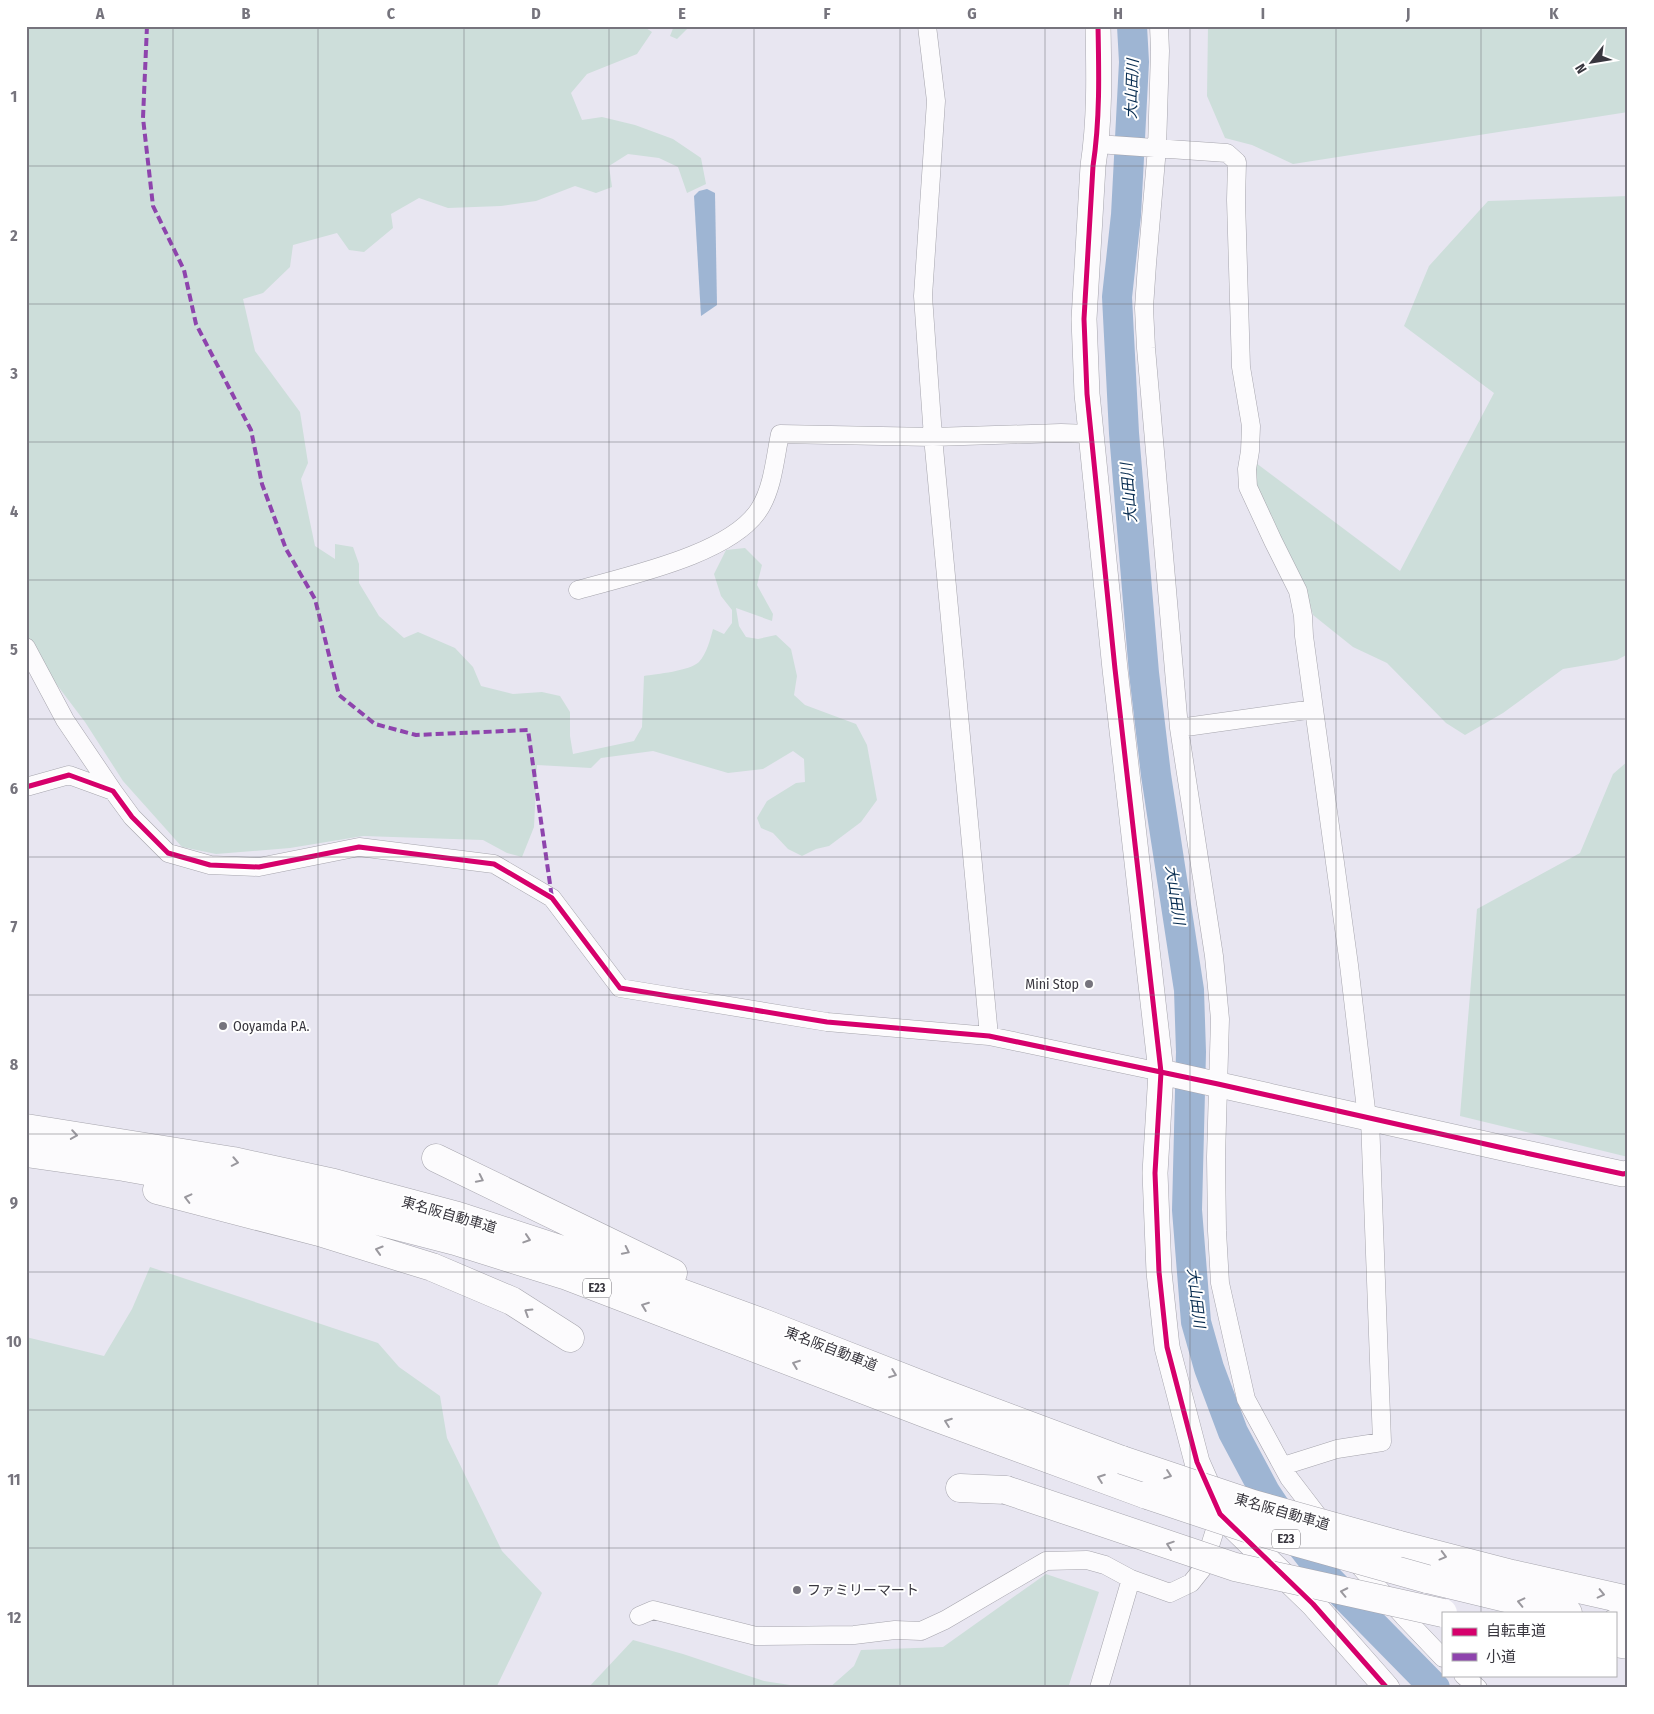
<svg xmlns="http://www.w3.org/2000/svg" width="1654" height="1714" font-family="'Fira Sans Condensed','Noto Sans JP',sans-serif">
	<style>
		.green { fill: #cddeda }
		.water { fill: #9eb5d3 }
		.lines { fill: none; stroke-linecap: round; stroke-linejoin: round }
		.river { stroke: #9eb5d3; stroke-width: 30 }
		.street-casing { stroke: #a6a5ad; stroke-width: 19 }
		.secondary-casing { stroke: #a6a5ad; stroke-width: 26 }
		.highway-casing { stroke: #a6a5ad; stroke-width: 29 }
		.street { stroke: #fcfbfd; stroke-width: 18 }
		.secondary { stroke: #fcfbfd; stroke-width: 25 }
		.highway { stroke: #fcfbfd; stroke-width: 28 }
		.highway-bridge-casing { stroke: #a6a5ad; stroke-width: 29; stroke-linecap: butt }
		.highway-bridge { stroke: #fcfbfd; stroke-width: 28 }
		.quiet { stroke: #8e44ad; stroke-width: 4; stroke-dasharray: 8 4; stroke-linecap: butt }
		.cycleway-casing { stroke: #fff; stroke-width: 8 }
		.cycleway { stroke: #d6006c; stroke-width: 5 }
		.oneway { stroke: #9a989e }
		.grid { fill: none; stroke: #76747d; stroke-width: 1; stroke-opacity: 0.55 }
		.poi-dot { fill: #76747d; stroke: #fff; stroke-width: 2 }
		.labels { text-anchor: middle; dominant-baseline: central; stroke-width: 4; stroke-linejoin: round; paint-order: stroke }
		.shield { fill: #fff; stroke: #747278; stroke-width: 1 }
		.shield-label { font-size: 12px; font-weight: bold; fill: #38363e }
		.poi-label { font-size: 14px; fill: #38363e; stroke: #fff; text-anchor: start }
		.street-label { font-size: 14px; fill: #38363e; stroke: #fff }
		.water-label { font-size: 15px; font-style: italic; fill: #082d51; stroke: #fff }
		.neatline { fill: none; stroke: #76747d; stroke-width: 2 }
		.grid-label { font-size: 16px; text-anchor: middle; font-weight: bold; fill: #76747d }
	</style>
	<rect width="100%" height="100%" fill="#e8e6f1"/>
	<!-- green -->
	<path class="green" d="M26,26H643L652,32L637,54L587,74L571,93L582,120L602,117L635,125L673,139L701,158L706,184L687,193L678,167L659,158L628,154L609,166L612,187L596,193L575,186L536,201L501,206L448,208L419,198L391,214L393,228L364,252L349,250L337,233L293,245L290,267L263,293L243,299L255,351L300,412L308,463L301,479L315,546L335,559V544L353,547L359,564V583L379,616L404,638L418,632L455,648L473,667L481,686L513,694L542,692L560,696L570,712V736L573,754L634,741L642,727L644,676C656,674 690,671 699,662C707,653 710,640 713,629L724,634L732,623V610L721,596L714,574L726,550L745,548L762,565L757,585L773,614L772,621L736,608L739,626L746,637L758,639L776,635L791,649L797,676L794,695L805,705L856,724L867,745L877,800L861,822L829,846L816,849L802,856L788,849L773,833L761,828L757,818L767,801L796,783L805,782L804,759L793,751L763,769L728,773L653,751L601,758L591,768L537,765L534,827L522,857L507,853L483,840L363,836L290,848L216,854L182,847L123,781L85,722L26,644Z
		M674,26H690L677,39L670,36Z
		M1208,26H1628V112L1293,164L1252,145L1225,138L1207,96Z
		M1628,196V654L1617,660L1563,669L1503,713L1465,735L1446,723L1387,663L1353,647L1313,615L1306,591L1254,485L1256,463L1400,571L1494,393L1404,326L1429,266L1488,201Z
		M1628,761V1157L1460,1116L1477,909L1580,853L1613,774Z
		M150,1267L378,1343L399,1367L440,1396L447,1438L502,1551L542,1593L496,1688H26V1337L104,1356L132,1309Z
		M1046,1574L1099,1592L1068,1688H829L854,1666L861,1650L943,1647Z
		M633,1640L683,1654L764,1681L809,1688H588Z"/>
	<!-- water -->
	<path class="water" d="M707,189L715,193L717,305L701,316L694,196L699,191Z"/>
	<g class="lines">
		<!-- river -->
		<path class="river" d="M1132,26L1134,62L1126,215L1117,297L1124,433L1144,673L1156,775L1189,990L1191,1052L1187,1210L1196,1322L1209,1368L1233,1432L1265,1492L1295,1537L1328,1579L1435,1688"/>
		<defs>
			<path id="street" d="M927,26L936,101L923,296L933,437L989,1036
				M1159,26L1160,51L1157,148L1147,264L1144,308L1146,348L1179,728L1214,956L1220,1019L1216,1157L1217,1231L1220,1283L1246,1399L1289,1478L1325,1525
				M1097,144L1227,153L1237,162L1236,200L1241,367L1251,426L1250,451L1247,469L1248,487L1273,541L1298,591L1303,616L1304,636L1349,965L1367,1118
				M578,590C627,576 733,554 760,508C773,487 775,458 780,434L933,437L1061,433L1091,434
				M26,647L65,720L113,791
				M1179,728L1314,709
				M26,787L69,775L113,791L132,817L168,853L210,865L259,867L359,847L494,864L552,898L620,988L827,1022L989,1036L1161,1072
				M1283,1466L1337,1449L1382,1442L1370,1119
				M1354,1560L1404,1617L1443,1658
				M639,1616L653,1610L756,1636L854,1635L895,1630L921,1631L945,1620L1046,1561L1087,1560L1105,1565L1131,1579L1170,1593L1191,1583L1203,1568L1220,1514
				M1463,1675L1478,1688
				M1099,1688L1131,1579"/>
			<path id="secondary" d="M1098,26C1099,73 1100,120 1093,166L1084,319L1087,394L1115,669L1161,1072L1155,1173L1159,1272L1167,1347L1197,1462L1220,1514L1313,1604L1387,1688
				M1161,1072L1512,1150L1623,1174L1628,1173"/>
			<path id="highway" d="M26,1128L233,1161L334,1183L458,1216L575,1254L766,1324L940,1392L1122,1460
				M26,1153L124,1167L231,1186L327,1208L455,1241L567,1276L932,1416L1147,1495
				M436,1158L673,1273
				M157,1190L319,1232L432,1267L512,1301L570,1338
				M960,1488L1006,1490
				M1396,1544L1512,1574L1628,1600
				M1427,1579L1568,1613
				M1615,1623L1628,1626
				M1615,1643L1628,1645"/>
		</defs>
		<!-- street casing -->
		<use href="#street" class="street-casing"/>
		<!-- secondary casing -->
		<use href="#secondary" class="secondary-casing"/>
		<!-- highway casing -->
		<use href="#highway" class="highway-casing"/>
		<!-- street -->
		<use href="#street" class="street"/>
		<!-- secondary -->
		<use href="#secondary" class="secondary"/>
		<!-- highway -->
		<use href="#highway" class="highway"/>
		<defs>
			<path id="highway-bridge" d="M1122,1460L1253,1504L1396,1544
				M1006,1490L1235,1567L1443,1613
				M1147,1495L1249,1529L1427,1579"/>
		</defs>
		<!-- highway-bridge casing -->
		<use href="#highway-bridge" class="highway-bridge-casing"/>
		<!-- highway-bridge -->
		<use href="#highway-bridge" class="highway-bridge"/>
		<!-- quiet -->
		<path class="quiet" d="M147,26L143,118L153,206L184,270L196,324L251,430L262,484L286,549L315,599L339,695L375,724L416,735L528,730L552,898
			M26,666V683"/>
		<defs>
			<path id="cycleway" d="M1098,26C1099,73 1100,120 1093,166L1084,319L1087,394L1115,669L1161,1072L1155,1173L1159,1272L1167,1347L1197,1462L1220,1514L1313,1604L1387,1688
				M26,787L69,775L113,791L132,817L168,853L210,865L259,867L359,847L494,864L552,898L620,988L827,1022L989,1036L1218,1084L1512,1150L1623,1174L1628,1173"/>
		</defs>
		<!-- cycleway casing -->
		<use href="#cycleway" class="cycleway-casing"/>
		<!-- cycleway -->
		<use href="#cycleway" class="cycleway"/>
	</g>
	<!-- one-way arrows -->
	<defs><path id="oneway-chevron" d="M-2-3.5L2.5 0L-2 3.5" fill="none" stroke-width="1.6" stroke-linecap="round" stroke-linejoin="round" transform="scale(1.25)"/></defs>
	<g class="oneway">
		<use href="#oneway-chevron" transform="translate(74 1135) rotate(9)"/>
		<use href="#oneway-chevron" transform="translate(235 1162) rotate(11)"/>
		<use href="#oneway-chevron" transform="translate(480 1179) rotate(26)"/>
		<use href="#oneway-chevron" transform="translate(188 1198) rotate(-166)"/>
		<use href="#oneway-chevron" transform="translate(527 1239) rotate(18)"/>
		<use href="#oneway-chevron" transform="translate(379 1250) rotate(-163)"/>
		<use href="#oneway-chevron" transform="translate(626 1251) rotate(26)"/>
		<use href="#oneway-chevron" transform="translate(645 1306) rotate(-159)"/>
		<use href="#oneway-chevron" transform="translate(528 1312) rotate(-148)"/>
		<use href="#oneway-chevron" transform="translate(796 1364) rotate(-159)"/>
		<use href="#oneway-chevron" transform="translate(893 1374) rotate(21)"/>
		<use href="#oneway-chevron" transform="translate(948 1422) rotate(-160)"/>
		<use href="#oneway-chevron" transform="translate(1168 1475) rotate(19)"/>
		<use href="#oneway-chevron" transform="translate(1101 1478) rotate(-160)"/>
		<use href="#oneway-chevron" transform="translate(1170 1545) rotate(-161)"/>
		<use href="#oneway-chevron" transform="translate(1443 1556) rotate(15)"/>
		<use href="#oneway-chevron" transform="translate(1344 1592) rotate(-168)"/>
		<use href="#oneway-chevron" transform="translate(1601 1594) rotate(13)"/>
		<use href="#oneway-chevron" transform="translate(1521 1602) rotate(-167)"/>
	</g>
	<!-- grid -->
	<path class="grid" d="M173,26V1688M318,26V1688M464,26V1688M609,26V1688M754,26V1688M900,26V1688M1045,26V1688M1190,26V1688M1336,26V1688M1481,26V1613M26,166H1628M26,304H1628M26,442H1628M26,580H1628M26,719H1628M26,857H1628M26,995H1628M26,1134H1628M26,1272H1628M26,1410H1628M26,1548H1628M1481,1675V1688"/>
	<!-- markers -->
	<g class="poi-dot">
		<circle cx="1089" cy="984" r="5"/>
		<circle cx="223" cy="1026" r="5"/>
		<circle cx="797" cy="1590" r="5"/>
	</g>
	<g class="labels">
		<!-- shield labels -->
		<g class="shield">
			<rect x="583" y="1278.5" width="28" height="19" rx="4"/>
			<rect x="1272" y="1529.5" width="28" height="19" rx="4"/>
		</g>
		<g class="shield-label">
			<text x="597" y="1288">E23</text>
			<text x="1286" y="1539">E23</text>
		</g>
		<!-- poi labels -->
		<g class="poi-label">
			<text x="1079" y="984" text-anchor="end">Mini Stop</text>
			<text x="233" y="1026">Ooyamda P.A.</text>
			<text x="807" y="1590">ファミリーマート</text>
		</g>
		<!-- street labels -->
		<g class="street-label">
			<text transform="translate(449 1215) rotate(16)">東名阪自動車道</text>
			<text transform="translate(831 1349) rotate(21)">東名阪自動車道</text>
			<text transform="translate(1282 1512) rotate(16)">東名阪自動車道</text>
		</g>
		<!-- water labels -->
		<g class="water-label">
			<text transform="translate(1132 89) rotate(-88)">大山田川</text>
			<text transform="translate(1129 493) rotate(-95)">大山田川</text>
			<text transform="translate(1175 895) rotate(82)">大山田川</text>
			<text transform="translate(1196 1298) rotate(83)">大山田川</text>
		</g>
	</g>
	<!-- border -->
	<rect width="1654" height="1714" fill="none" stroke="#ffffff" stroke-width="55"/>
	<!-- legend -->
	<rect x="1442" y="1612" width="175" height="65" fill="#ffffff" stroke="#afafb2"/>
	<rect x="1452" y="1628" width="25" height="8" fill="#d6006c" stroke="#afafb2"/>
	<text x="1486" y="1636" font-size="15" fill="#38363e">自転車道</text>
	<rect x="1452" y="1653" width="25" height="8" fill="#8e44ad" stroke="#afafb2"/>
	<text x="1486" y="1662" font-size="15" fill="#38363e">小道</text>
	<!-- north arrow -->
	<g transform="translate(1592 62) rotate(239)" stroke="#ffffff" stroke-width="4" paint-order="stroke">
	<path d="M0-4L9 19L0 12L-9 19Z" fill="#38363e"/>
	<text y="-8" font-size="14" font-weight="bold" text-anchor="middle" fill="#38363e">N</text>
	</g>
	<rect x="28" y="28" width="1598" height="1658" class="neatline"/>
	<g class="grid-label">
		<text x="100" y="19">A</text>
		<text x="246" y="19">B</text>
		<text x="391" y="19">C</text>
		<text x="536" y="19">D</text>
		<text x="682" y="19">E</text>
		<text x="827" y="19">F</text>
		<text x="972" y="19">G</text>
		<text x="1118" y="19">H</text>
		<text x="1263" y="19">I</text>
		<text x="1408" y="19">J</text>
		<text x="1554" y="19">K</text>
		<text x="14" y="102">1</text>
		<text x="14" y="241">2</text>
		<text x="14" y="379">3</text>
		<text x="14" y="517">4</text>
		<text x="14" y="655">5</text>
		<text x="14" y="794">6</text>
		<text x="14" y="932">7</text>
		<text x="14" y="1070">8</text>
		<text x="14" y="1208">9</text>
		<text x="14" y="1347">10</text>
		<text x="14" y="1485">11</text>
		<text x="14" y="1623">12</text>
	</g>
</svg>
